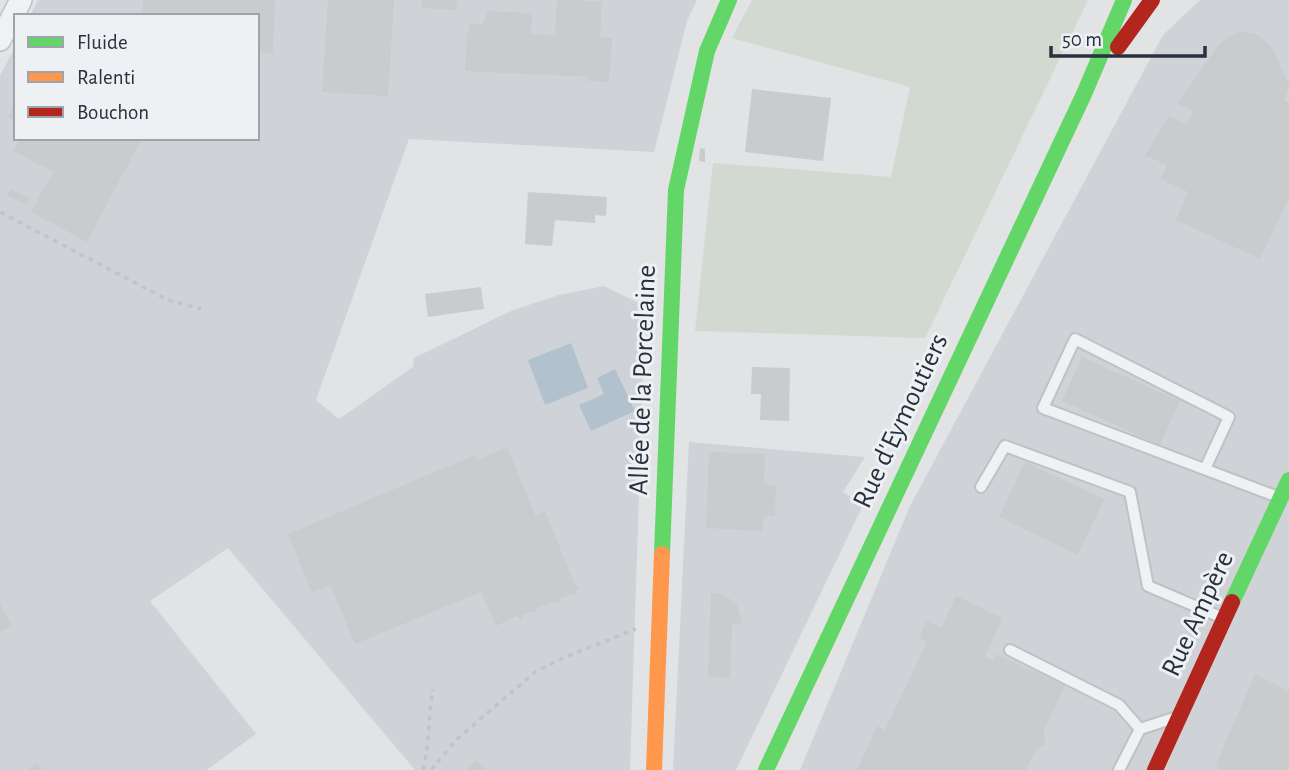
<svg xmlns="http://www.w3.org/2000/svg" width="1289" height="770" font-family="'Alegreya Sans',sans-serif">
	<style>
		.built { fill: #cfd3d8 }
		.green { fill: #d2d9d1 }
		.water { fill: #b1c1ce }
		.building { fill: #c9cbcd }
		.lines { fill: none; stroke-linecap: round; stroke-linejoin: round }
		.lane-casing { stroke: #bfc1c3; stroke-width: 14 }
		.street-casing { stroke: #bfc1c3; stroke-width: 24 }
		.path { stroke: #c2c4c6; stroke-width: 3.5; stroke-dasharray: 5 5; stroke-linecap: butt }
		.lane { stroke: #eff1f2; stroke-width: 10 }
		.street { stroke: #eff1f2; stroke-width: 21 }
		.fast { stroke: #63d668; stroke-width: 16 }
		.slow { stroke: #ff974d; stroke-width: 16 }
		.jam { stroke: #b3261e; stroke-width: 16 }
		.labels { text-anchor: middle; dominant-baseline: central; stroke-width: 6; stroke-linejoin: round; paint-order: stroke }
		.street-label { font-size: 28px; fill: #29313c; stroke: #eef1f4 }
	</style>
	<rect width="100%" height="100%" fill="#e1e3e5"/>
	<!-- built -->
	<path class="built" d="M38,0H697L687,21L654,152L409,139L316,400L339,419L413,367L414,358L513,310L559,295L604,286L645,306L630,770H415L228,548L150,601L256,734L207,770H0V76L16,45V138H257V16H30Z
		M1200,0H1289V770H800L910,506L1163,35Z
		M689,442L865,457L843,492L863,505L736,770H673Z"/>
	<!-- green -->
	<path class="green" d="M752,0H1088L925,338L695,331L713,163L891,177L910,87L732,38Z"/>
	<!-- water -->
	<path class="water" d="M571,343L588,388L545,405L528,360Z
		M615,369L635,411L591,431L579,405L604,394L597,378Z"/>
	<!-- building -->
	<path class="building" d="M143,0H275L273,53L257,52V16H142Z
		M328,0H394L388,96L322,92Z
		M422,0H457L456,10L422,8Z
		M557,0L602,1L600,37L612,38L609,82L588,81L589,77L465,71L467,31H469V24H483L488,11L532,13L531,34L555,35Z
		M1242,31L1258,35L1272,47L1289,85L1284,101L1289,103V198L1260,259L1176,220L1188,192L1161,179L1167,165L1145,155L1169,116L1187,124L1193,111L1177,104L1219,44L1235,33Z
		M752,89L831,98L823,161L745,152Z
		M16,103V121L8,117Z
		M20,138H142L87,242L31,212L53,172L13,151Z
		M700,148L705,149V162L699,161Z
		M11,189L30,198L26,205L7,195Z
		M528,192L607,197L606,216L595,215V223L555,220L552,246L525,244Z
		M481,287L484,309L428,317L425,294Z
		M1082,357L1180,401L1160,445L1062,401Z
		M752,367L790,368L789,421L760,420L761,394H751Z
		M507,447L535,515L545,511L575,585L579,587L575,596L571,594L560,599L558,603L553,602L537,608L535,613L530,611L523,615L521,619L516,616L496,626L481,592L355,644L330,585L312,593L288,534L475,455L477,460Z
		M709,452L765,454L764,484L776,485L775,516H764L762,531L706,528Z
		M1025,462L1104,499L1078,555L999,517Z
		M711,592L722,594L730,599L737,605L740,614L742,624H732L730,678L708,677Z
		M956,596L1002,618L985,657L993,660L996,654L1065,686L1044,730L1045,746L1037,748L1026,770H857L877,726L885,730L927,642L919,638L926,621L941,628Z
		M0,604L12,625L0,632Z
		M1255,674L1289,691V770H1218L1216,764Z
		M476,760L487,770H466Z
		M38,763L42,770H26Z"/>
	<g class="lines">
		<defs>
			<path id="lane" d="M1205,469L1229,417L1075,339L1043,408L1278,497
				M981,487L1005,446L1130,492L1148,586L1223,618
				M1010,650L1119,705L1140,729L1119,770
				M1140,729L1174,718"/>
			<path id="street" d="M0,40L21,0"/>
		</defs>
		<!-- lane casing -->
		<use href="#lane" class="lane-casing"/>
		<!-- street casing -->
		<use href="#street" class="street-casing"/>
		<!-- path -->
		<path class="path" d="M0,212L168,300L201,309
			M423,770C430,743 428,716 433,689
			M431,770L457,739L535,672L565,657L636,629"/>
		<!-- lane -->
		<use href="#lane" class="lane"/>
		<!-- street -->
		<use href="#street" class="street"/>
		<!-- fast -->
		<path class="fast" d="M662,554L676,190L707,51L729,0
			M1232,602L1289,480
			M766,770L1084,94L1124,0"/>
		<!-- slow -->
		<path class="slow" d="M654,770L662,554"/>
		<!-- jam -->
		<path class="jam" d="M1118,47L1152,0
			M1155,770L1232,602"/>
	</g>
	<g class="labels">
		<!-- street labels -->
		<g class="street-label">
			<text transform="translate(643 380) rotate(-88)">Allée de la Porcelaine</text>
			<text transform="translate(901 421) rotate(-65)">Rue d'Eymoutiers</text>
			<text transform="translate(1198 614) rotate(-65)">Rue Ampère</text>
		</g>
	</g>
	<!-- legend -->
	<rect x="14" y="14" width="245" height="126" fill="#eef1f4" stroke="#9fa4aa" stroke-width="2"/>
	<rect x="28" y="37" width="35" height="10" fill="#63d668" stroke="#9fa4aa" stroke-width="2"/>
	<text x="77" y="49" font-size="21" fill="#29313c">Fluide</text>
	<rect x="28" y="72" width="35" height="10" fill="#ff974d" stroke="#9fa4aa" stroke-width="2"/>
	<text x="77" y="84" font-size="21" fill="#29313c">Ralenti</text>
	<rect x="28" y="107" width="35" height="10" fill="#b3261e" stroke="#9fa4aa" stroke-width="2"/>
	<text x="77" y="119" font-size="21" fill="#29313c">Bouchon</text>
	<!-- scale -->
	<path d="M1051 46v10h154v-10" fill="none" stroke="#29313c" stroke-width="3.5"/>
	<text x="1062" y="46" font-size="21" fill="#29313c" stroke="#eef1f4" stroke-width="5" paint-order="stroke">50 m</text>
</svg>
